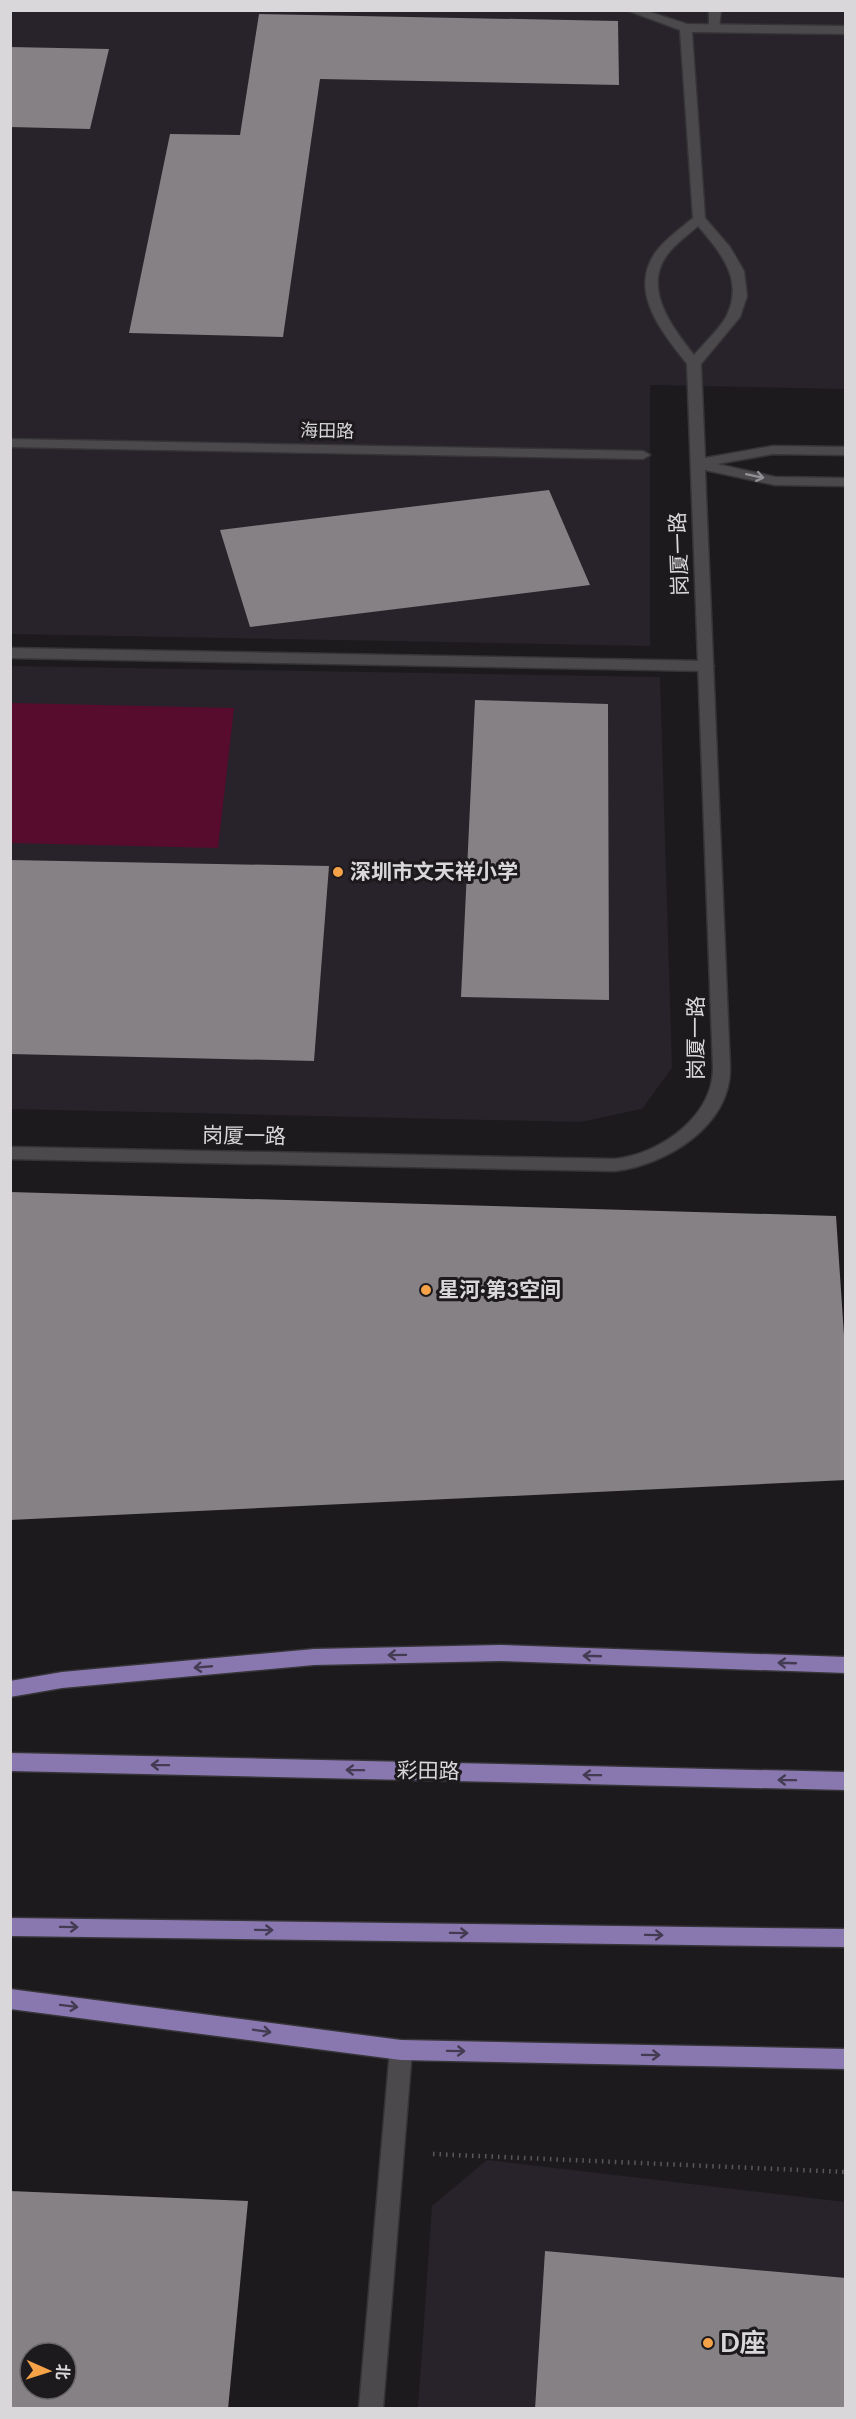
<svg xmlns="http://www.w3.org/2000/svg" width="856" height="2419" font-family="Lato,'Noto Sans SC',sans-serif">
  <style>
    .built { fill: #28222a }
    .green { fill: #570c2d }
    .building { fill: #858184; fill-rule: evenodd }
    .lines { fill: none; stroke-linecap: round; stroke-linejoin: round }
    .lane-casing { stroke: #353436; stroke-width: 3 }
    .street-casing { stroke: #353436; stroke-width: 3 }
    .primary-casing { stroke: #353436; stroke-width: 3 }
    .path { stroke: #5a585b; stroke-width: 4.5; stroke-dasharray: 1.5 5; stroke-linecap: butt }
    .lane { fill: #4c494d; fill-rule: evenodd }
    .street { fill: #4c494d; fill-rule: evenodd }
    .primary { fill: #8977b0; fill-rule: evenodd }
    .oneway { stroke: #929094 }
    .oneway2 { stroke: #433b51 }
    .poi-dot { fill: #f6a248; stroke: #1d1a1e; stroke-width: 2 }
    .labels { text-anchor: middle; stroke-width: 6; stroke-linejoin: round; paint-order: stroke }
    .far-street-label { font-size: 18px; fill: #d9d7da; stroke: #1d1a1e }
    .street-label { font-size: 21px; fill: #d9d7da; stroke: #1d1a1e }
    .poi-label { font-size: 21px; font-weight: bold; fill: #d9d7da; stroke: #1d1a1e; text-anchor: start }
    .near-poi-label { font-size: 26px; font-weight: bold; fill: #d9d7da; stroke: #1d1a1e; text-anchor: start }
  </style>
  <rect width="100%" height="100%" fill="#1d1a1e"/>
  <!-- built -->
  <path class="built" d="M 11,11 L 845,11 L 845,389 L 650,385 L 650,646 L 11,634 Z
    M 11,666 L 660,677 L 672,1068 L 642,1109 L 580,1122 L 11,1109 Z
    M 487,2160 L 845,2202 L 845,2408 L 418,2408 L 432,2206 Z"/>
  <!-- green -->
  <path class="green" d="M 11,703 L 234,708 L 218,848 L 11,843 Z"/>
  <!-- building -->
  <path class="building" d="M 259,14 L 618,21 L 619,85 L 320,79 L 283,337 L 129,333 L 170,134 L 240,135 Z
    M 10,47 L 109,49 L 90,129 L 10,127 Z
    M 549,490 L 590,585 L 250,627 L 220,530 Z
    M 475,700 L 608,704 L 609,1000 L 461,997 Z
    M 10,860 L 329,866 L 314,1061 L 10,1054 Z
    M 10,1192 L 836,1216 L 846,1365 L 846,1480 L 10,1520 Z
    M 10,2191 L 248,2201 L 228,2409 L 10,2409 ZM 30,2353 L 66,2353 L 66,2389 L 30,2389 Z
    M 545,2251 L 846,2278 L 846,2409 L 535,2409 Z"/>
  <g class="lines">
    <!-- lane casing -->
    <g class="lane-casing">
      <path id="lane" d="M 709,10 L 721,10 L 719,30 L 715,32 L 709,28 Z
        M 10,648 L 706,661 L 714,666 L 706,671 L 10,658 Z"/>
    </g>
    <!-- street casing -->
    <g class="street-casing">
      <path id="street" d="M 626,10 L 644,10 L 687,24 L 846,26 L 846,34 L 692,32 L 705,218 L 730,247 L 744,271 L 747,296 L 740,317 L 701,364 L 705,458 L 773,446 L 846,447 L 846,455 L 773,454 L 717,464 L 775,477 L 846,478 L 846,486 L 775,485 L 705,470 L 730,1068 C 731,1126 666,1165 615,1171 L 10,1159 L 10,1147 L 615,1159 C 660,1154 713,1117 713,1068 L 687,364 C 663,333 628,293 655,253 C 665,239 680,229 693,218 L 680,30 ZM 698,226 C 720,252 744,279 727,315 C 720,329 704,343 694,355 C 673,328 642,289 667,255 C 675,244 688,235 698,226 Z
        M 10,439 L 643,451 L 650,455 L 643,459 L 10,447 Z
        M 401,2040 L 409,2043 L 412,2050 L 383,2408 L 359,2408 L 390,2050 L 393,2043 Z"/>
    </g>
    <!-- primary casing -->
    <g class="primary-casing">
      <path id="primary" d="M 500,1645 L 846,1657 L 846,1673 L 500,1661 L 314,1665 L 62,1688 L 10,1697 L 10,1681 L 62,1672 L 314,1649 Z
        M 10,1753 L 846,1772 L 846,1790 L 10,1771 Z
        M 10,1918 L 846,1929 L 846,1947 L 10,1936 Z
        M 10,1989 L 401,2040 L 846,2049 L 846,2069 L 401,2060 L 10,2009 Z"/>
    </g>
    <!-- path -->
    <path class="path" d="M 433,2154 L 846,2172"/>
    <!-- lane -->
    <use href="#lane" class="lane"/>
    <!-- street -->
    <use href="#street" class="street"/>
    <!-- primary -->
    <use href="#primary" class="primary"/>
  </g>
  <!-- one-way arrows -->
  <defs><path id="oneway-shaft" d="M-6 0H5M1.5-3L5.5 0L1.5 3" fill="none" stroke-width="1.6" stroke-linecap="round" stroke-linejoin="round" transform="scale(1.5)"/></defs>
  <use class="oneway" href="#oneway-shaft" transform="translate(755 476) rotate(12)"/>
  <g class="oneway2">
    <use href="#oneway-shaft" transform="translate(397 1655) rotate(179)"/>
    <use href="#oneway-shaft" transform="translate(592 1656) rotate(-178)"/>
    <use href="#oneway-shaft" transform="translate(787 1663) rotate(-178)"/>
    <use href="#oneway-shaft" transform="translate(203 1667) rotate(175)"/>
    <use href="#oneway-shaft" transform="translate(160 1765) rotate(-179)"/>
    <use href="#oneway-shaft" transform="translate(355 1770) rotate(-179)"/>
    <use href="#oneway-shaft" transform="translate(592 1775) rotate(-179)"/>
    <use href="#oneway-shaft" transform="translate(787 1780) rotate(-179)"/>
    <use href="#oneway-shaft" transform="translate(69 1927) rotate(1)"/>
    <use href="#oneway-shaft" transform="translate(264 1930) rotate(1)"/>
    <use href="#oneway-shaft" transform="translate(459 1933) rotate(1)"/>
    <use href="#oneway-shaft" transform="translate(654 1935) rotate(1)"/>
    <use href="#oneway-shaft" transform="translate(69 2006) rotate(7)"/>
    <use href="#oneway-shaft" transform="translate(262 2031) rotate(8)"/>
    <use href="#oneway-shaft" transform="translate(456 2051) rotate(1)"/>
    <use href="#oneway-shaft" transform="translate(651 2055) rotate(1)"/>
  </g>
  <!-- markers -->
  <g class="poi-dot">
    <circle cx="338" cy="872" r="6"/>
    <circle cx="426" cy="1290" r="6"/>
    <circle cx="708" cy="2343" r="6"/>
  </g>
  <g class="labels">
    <!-- far-street labels -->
    <g class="far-street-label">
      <text transform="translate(327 431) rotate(1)" y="6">海田路</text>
    </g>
    <!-- street labels -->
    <g class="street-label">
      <text transform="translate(679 554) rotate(-92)" y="7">岗厦一路</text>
      <text transform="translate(696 1038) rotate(-90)" y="7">岗厦一路</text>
      <text transform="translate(244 1136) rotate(1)" y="7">岗厦一路</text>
      <text transform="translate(428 1771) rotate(1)" y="7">彩田路</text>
    </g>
    <!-- poi labels -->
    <g class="poi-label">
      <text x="350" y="879">深圳市文天祥小学</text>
      <text x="438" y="1297">星河·第3空间</text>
    </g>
    <!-- near-poi labels -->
    <g class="near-poi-label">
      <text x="720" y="2352">D座</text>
    </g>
  </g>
  <!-- border -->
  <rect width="856" height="2419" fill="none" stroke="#d9d7da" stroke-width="24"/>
  <!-- north arrow -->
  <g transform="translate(48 2371) rotate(93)"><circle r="28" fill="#1d1a1e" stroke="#686669" stroke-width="1.5"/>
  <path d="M0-4.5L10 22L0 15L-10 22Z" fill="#f6a248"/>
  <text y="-9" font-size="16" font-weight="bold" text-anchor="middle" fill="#d9d7da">北</text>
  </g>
</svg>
